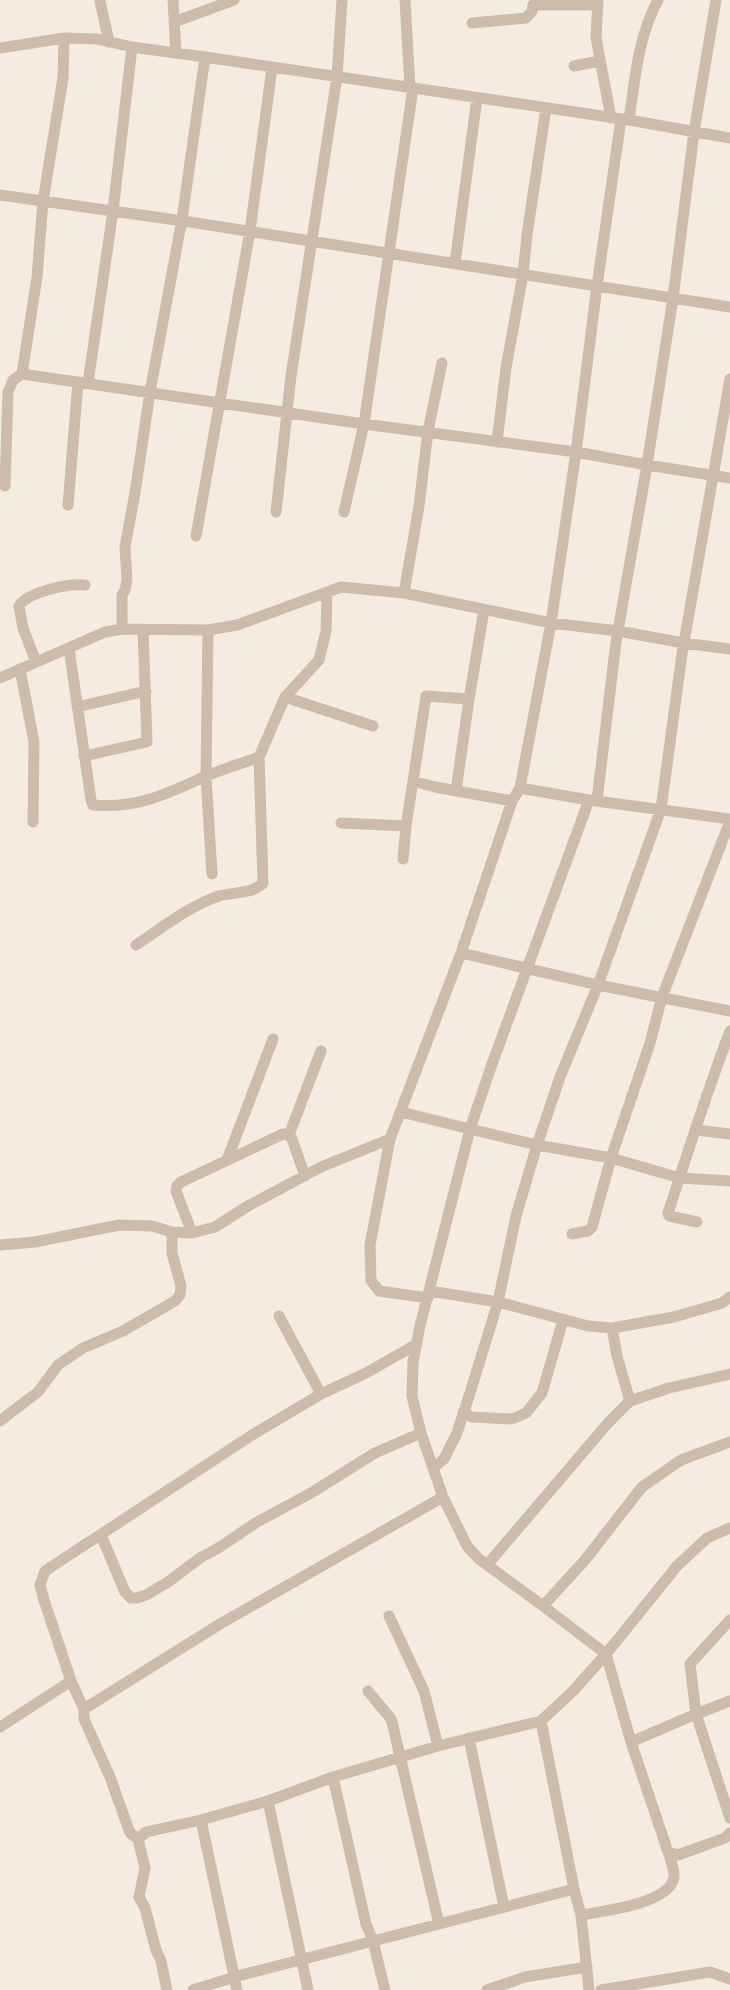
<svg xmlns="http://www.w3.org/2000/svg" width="730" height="1990" font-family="Poppins,sans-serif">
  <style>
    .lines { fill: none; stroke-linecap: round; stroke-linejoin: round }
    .minor { stroke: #cdbbac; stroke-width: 11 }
  </style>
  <rect width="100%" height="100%" fill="#f4ebe1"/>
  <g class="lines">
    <!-- minor -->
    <path class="minor" d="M 173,0 L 176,53
      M 405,0 L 410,88
      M 598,0 L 596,38 L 611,118
      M 100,1 L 109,42
      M 174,22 L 234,0
      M 472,23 L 526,18 L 532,11 L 533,5 L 597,5
      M 0,48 L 64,38 L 97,39 L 132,47 L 205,57
      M 574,66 L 600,61
      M 629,120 C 635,79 638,37 658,0
      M 0,195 L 190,222 L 730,307
      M 455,263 L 477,98
      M 22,374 L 37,277 L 43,201 L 63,78 L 64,38
      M 730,379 L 682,654 L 661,809 L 598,985 L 560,1077 L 537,1145 L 470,1129 L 420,1326 L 413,1362 L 412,1396 L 421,1433 L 443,1497 L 467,1546 L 479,1559 L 543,1606 L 585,1560 L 642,1487 L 681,1460 L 730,1442
      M 88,383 L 113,211 L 132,47
      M 497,442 L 506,368 L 523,274 L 527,235 L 546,108
      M 5,486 L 8,392 L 13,380 L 22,374 L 364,424 L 576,452 L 647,465 L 730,478
      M 68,505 L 78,382
      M 276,512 L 291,376 L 337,77 L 342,0
      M 344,512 L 364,424 L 413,88
      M 196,536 L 250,231 L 272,68
      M 404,593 L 551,623 L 618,631 L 684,643 L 730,649
      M 122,629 L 122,595 L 125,590 L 127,580 L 125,547 L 135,493 L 150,392 L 182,219 L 205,57 L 629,120 L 730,138
      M 208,630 L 206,776 L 212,874
      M 69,648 L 91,800 L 93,805 C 137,809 166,794 204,777 C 222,769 241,764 259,757
      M 36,662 L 23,628 L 19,606 C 28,592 68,583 85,585
      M 20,669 L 34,742 L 33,822
      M 0,678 L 105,632 L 122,629 L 208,630 L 237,625 L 341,587 L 404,593 L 419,506 L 428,431 L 442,363
      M 285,697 L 373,726
      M 77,707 L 146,691
      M 84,756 L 147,742 L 143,629
      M 413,781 L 426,696 L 469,699
      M 520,788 L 589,800 L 730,819
      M 456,791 L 469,699 L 484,610
      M 597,800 L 616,642 L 647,465 L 673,298 L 694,132 L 716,0
      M 341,823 L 406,826
      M 403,859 L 406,826 L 413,781 L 435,787 L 512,801
      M 136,945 C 162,928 189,906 219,896 C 233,892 253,894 263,883 L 259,757 L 285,697 L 319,660 L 326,631 L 327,593
      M 461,953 L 598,985 L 730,1011
      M 401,1112 L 470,1129 L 492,1064 L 589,800
      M 697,1130 L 730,1134
      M 289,1135 L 321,1051
      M 390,1139 L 370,1245 L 371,1280 L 379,1291 L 428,1298
      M 227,1160 L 273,1039
      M 697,1222 L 669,1216 L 668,1213 C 688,1152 707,1091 730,1031
      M 192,1233 L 176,1191 L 177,1186 L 181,1182 L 283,1134 L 289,1135 L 292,1139 L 305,1176
      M 572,1234 L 588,1231 L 592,1227 L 611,1158 L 650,1043 L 662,997 L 730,821
      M 0,1245 L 35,1242 L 119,1225 L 152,1226 L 172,1232 L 192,1233 L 215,1227 L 248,1206 L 321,1167 L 390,1139 L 461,953 L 512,801 L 520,788 L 551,623 L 576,452 L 597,286 L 621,119
      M 430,1291 L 498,1302 L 588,1326 L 612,1328 L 674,1317 L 722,1303 L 730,1297
      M 279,1316 L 321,1394 L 366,1373 L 417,1344
      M 612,1328 L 617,1356 L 630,1401
      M 463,1413 L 472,1417 L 512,1419 L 526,1413 L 542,1393 L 563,1320
      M 0,1421 L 38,1392 L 58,1365 L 83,1348 L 123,1331 L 175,1301 L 180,1295 L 181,1286 L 172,1253 L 172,1232
      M 433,1468 L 444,1459 L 457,1433 L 470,1393 L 498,1302 L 516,1216 L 537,1145 L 611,1158 L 680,1178 L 730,1181
      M 101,1535 L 125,1592 L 131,1598 L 137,1598 L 146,1595 L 168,1582 L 200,1558 L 220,1547 L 257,1522 L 311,1493 L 375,1453 L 421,1433
      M 487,1565 L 608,1423 L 630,1401 L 669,1388 L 730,1374
      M 543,1606 L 606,1654 L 631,1742 L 696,1714 L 690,1664 L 730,1620
      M 389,1616 L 424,1691 L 438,1746
      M 368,1691 L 391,1719 L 393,1726 L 439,1924
      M 730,1701 L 696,1714 L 730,1818
      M 84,1709 L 71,1681 L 44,1600 L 40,1585 L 45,1571 L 252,1435 L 321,1394
      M 541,1721 L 574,1889 L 581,1915 L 589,1990
      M 0,1727 L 71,1681
      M 469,1738 L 504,1907
      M 631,1742 L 668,1852 L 678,1855 L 725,1838 L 730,1833
      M 333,1777 L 366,1924 L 373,1941 L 385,1990
      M 201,1820 L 237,1990
      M 138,1839 L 130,1833 L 110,1777 L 84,1719 L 84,1709 L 220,1624 L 443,1497
      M 581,1915 C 604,1911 668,1904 674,1878 C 675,1870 670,1859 668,1852
      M 167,1990 L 161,1961 L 156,1950 L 145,1908 L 139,1897 L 145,1868 L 138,1839 L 146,1832 L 201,1820 L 268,1801
      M 193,1990 L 234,1977 L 574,1889
      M 308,1990 L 268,1801 L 333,1777 L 438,1746 L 541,1721 L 573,1691 L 606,1654 L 677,1566 L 707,1538 L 730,1528
      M 487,1990 L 525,1977 L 587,1967
      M 601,1990 L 710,1972 L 730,1979"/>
  </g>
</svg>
